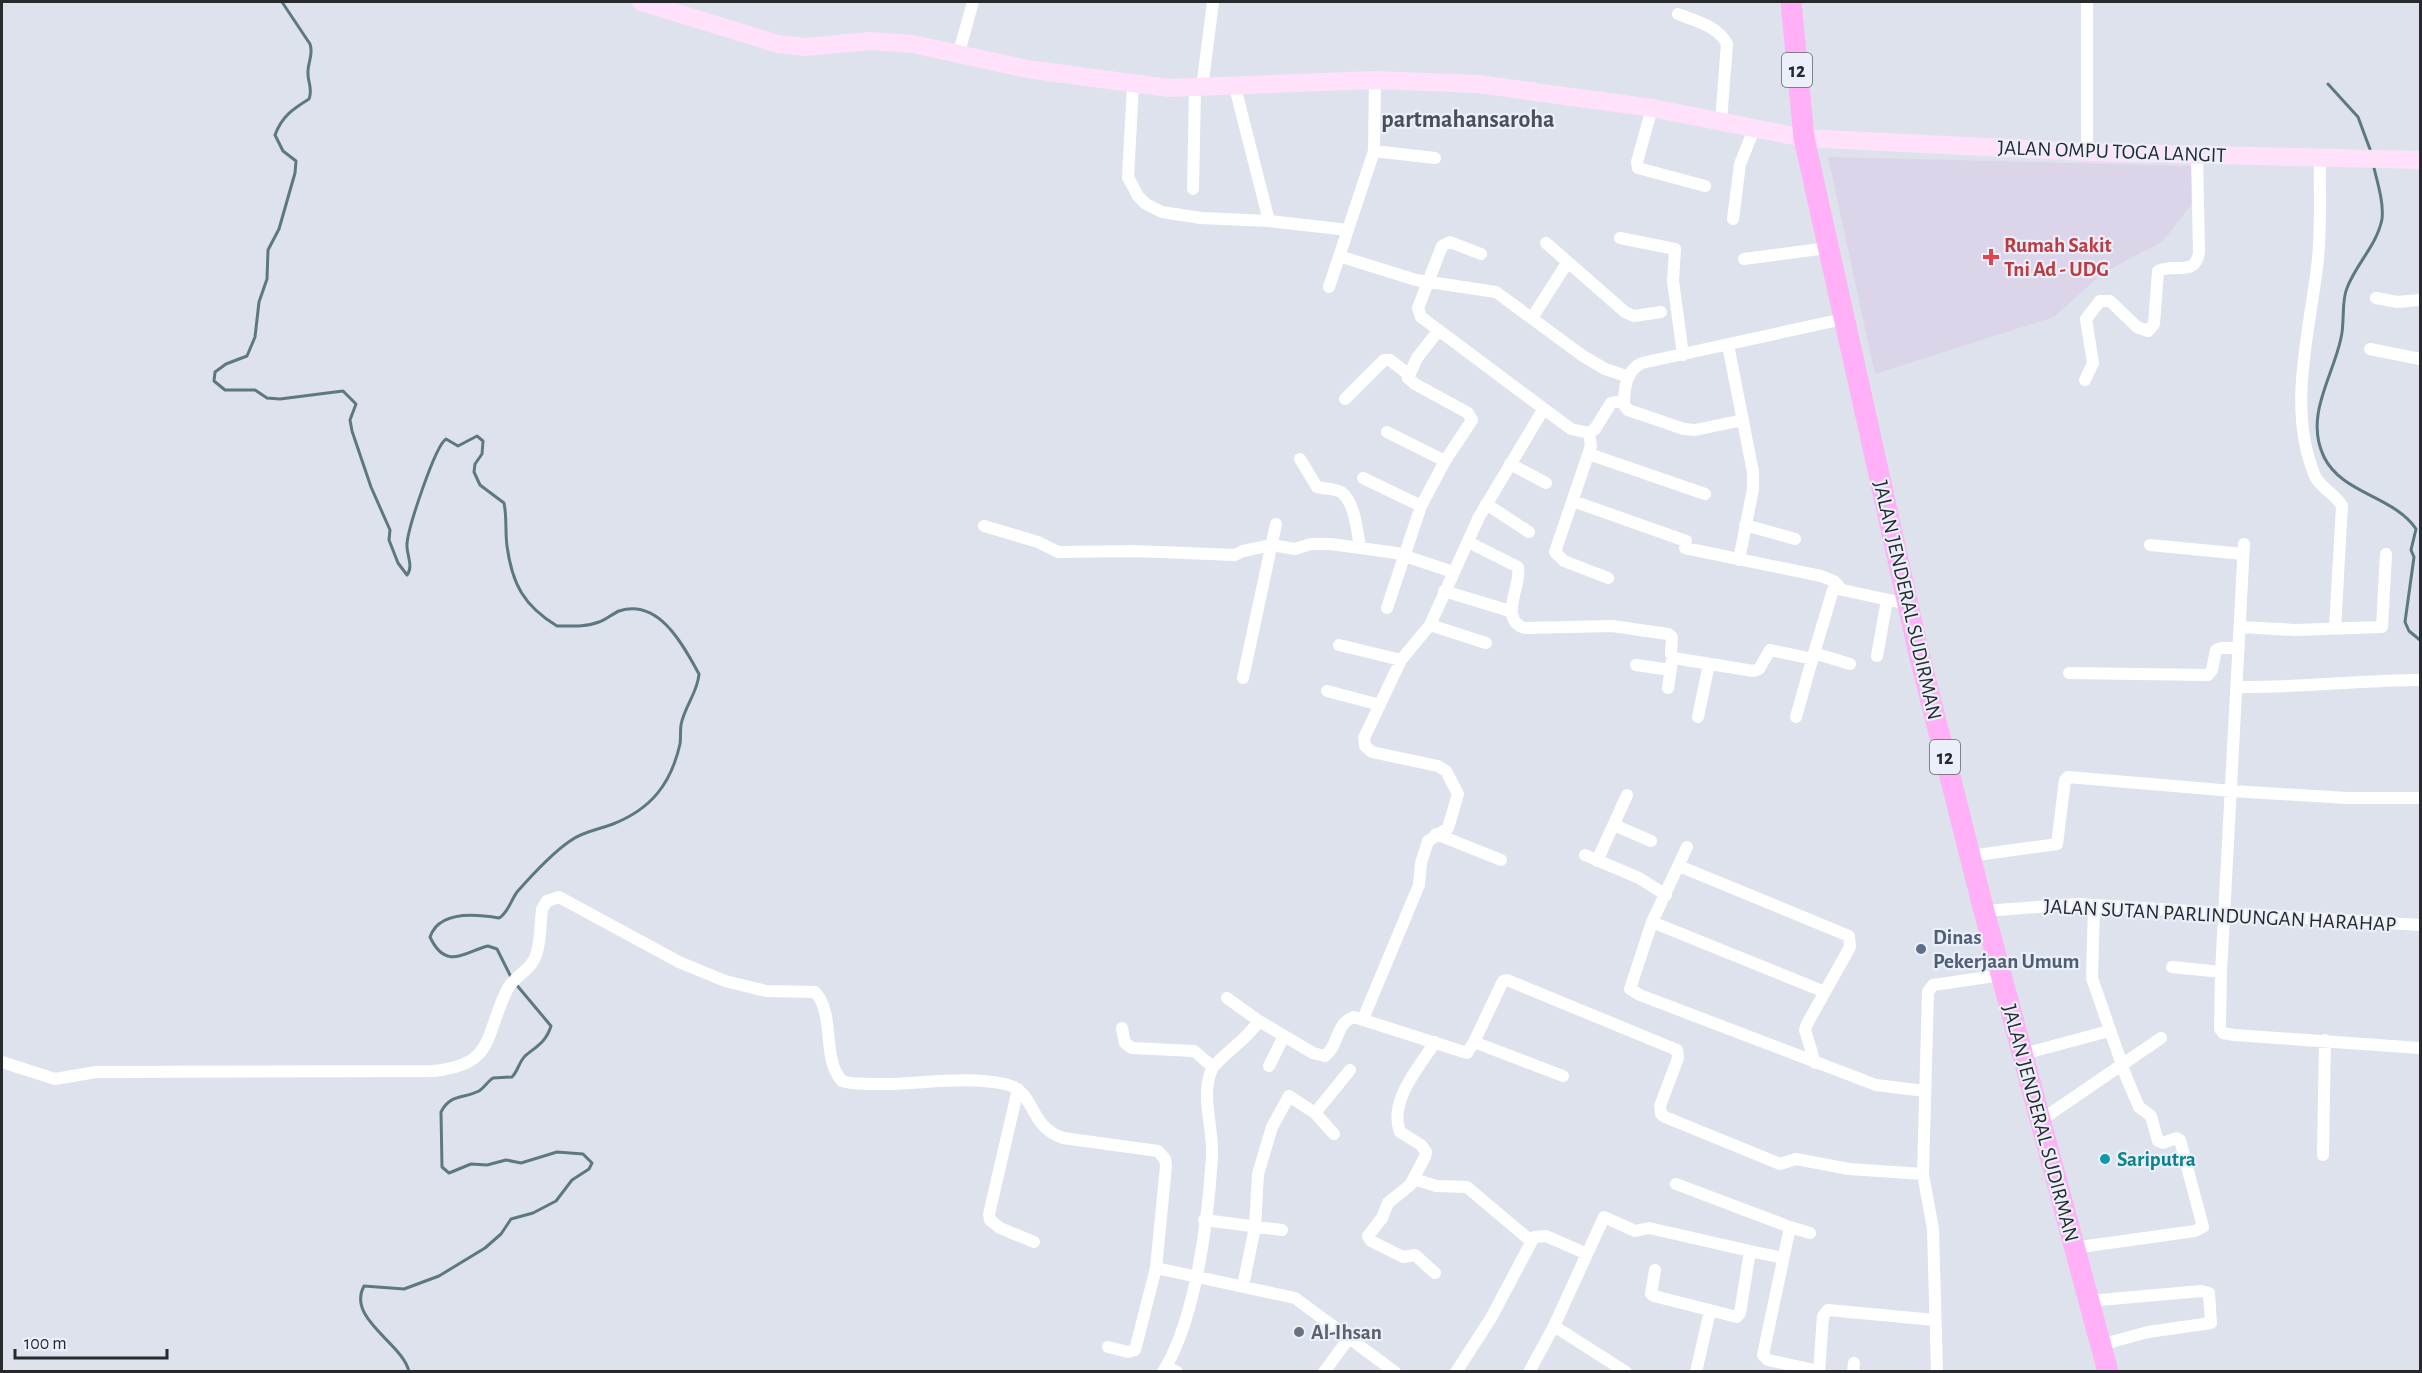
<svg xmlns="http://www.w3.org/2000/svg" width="2422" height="1373" font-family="'Alegreya Sans',sans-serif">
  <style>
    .medical { fill: #dcd4e9 }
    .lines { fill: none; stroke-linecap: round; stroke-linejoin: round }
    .stream { stroke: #5c7981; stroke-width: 3 }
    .minor { stroke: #fff; stroke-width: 12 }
    .secondary { stroke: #ffe1fb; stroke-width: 18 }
    .trunk { stroke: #ffb0f6; stroke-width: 21 }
    .health-dot { fill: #e0444e; stroke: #ebeff9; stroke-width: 2 }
    .service-dot { fill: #5c6f8a; stroke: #ebeff9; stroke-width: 2 }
    .culture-dot { fill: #0f9aa8; stroke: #ebeff9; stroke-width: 2 }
    .worship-dot { fill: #6b7280; stroke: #ebeff9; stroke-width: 2 }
    .labels { text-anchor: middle; stroke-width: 4.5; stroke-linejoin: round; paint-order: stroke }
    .shield { fill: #ebeff9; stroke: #62646a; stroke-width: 1.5 }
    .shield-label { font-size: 20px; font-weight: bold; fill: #27292d }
    .street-label { font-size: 21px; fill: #27292d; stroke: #ebeff9 }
    .health-label { font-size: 21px; font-weight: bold; fill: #be3a42; stroke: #ebeff9; text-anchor: start }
    .service-label { font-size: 21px; font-weight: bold; fill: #4e5e75; stroke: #ebeff9; text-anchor: start }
    .culture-label { font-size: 21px; font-weight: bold; fill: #0d838f; stroke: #ebeff9; text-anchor: start }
    .worship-label { font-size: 21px; font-weight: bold; fill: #5b616d; stroke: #ebeff9; text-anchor: start }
    .quarter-label { font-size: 24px; font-weight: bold; fill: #4b4f57; stroke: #ebeff9 }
  </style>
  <rect width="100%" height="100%" fill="#dee2ec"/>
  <!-- medical -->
  <path class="medical" d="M 1828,157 L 2193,166 L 2191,205 L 2163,241 L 2103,273 L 2054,317 L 1875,374 Z"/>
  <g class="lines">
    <!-- stream -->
    <path class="stream" d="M 282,2 L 310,44 C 314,55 307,63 308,74 C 308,83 313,89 309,99 C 293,109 282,116 275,135 L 283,151 L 296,161 L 295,173 L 279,229 L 268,250 L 267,279 L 259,302 L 255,337 L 247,356 L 226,364 L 215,372 L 214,381 L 225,390 L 255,390 L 267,398 L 280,399 L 343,391 L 356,404 L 350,420 L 352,431 L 371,487 L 390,530 L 389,540 L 398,563 L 407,575 C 414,566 406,554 407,544 C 408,528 435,446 446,439 L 458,446 L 477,436 L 483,441 L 482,454 L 475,464 L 474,472 L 480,485 L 504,503 C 507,517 505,531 507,546 C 512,584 524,606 557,626 C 571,626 586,627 599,622 C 606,620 612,614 619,611 C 659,598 683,645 699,674 C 698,692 684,707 681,725 C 680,732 681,738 680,744 C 671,784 651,809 613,824 C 598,830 583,831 570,841 C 551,854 532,875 517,892 C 511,900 508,913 499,918 C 477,914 439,910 430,937 C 446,971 464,952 488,946 L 497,949 L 511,977
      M 2328,84 L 2358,117 L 2371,152
      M 2373,164 C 2377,181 2384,202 2382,219 C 2377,245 2356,264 2347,288 C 2341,302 2345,322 2341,338 C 2333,377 2304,416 2324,457 C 2342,494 2394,496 2416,529 L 2411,550 L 2414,557 L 2405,622 L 2409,631 L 2420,640
      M 409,1372 C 404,1344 346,1319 364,1286 L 404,1289 L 439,1276 L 485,1248 L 501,1234 L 511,1219 L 533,1213 L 556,1201 L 572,1180 L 589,1169 L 592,1163 L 583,1154 L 557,1152 L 521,1163 L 506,1160 L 487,1165 L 471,1164 L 449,1173 L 442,1167 L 441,1112 C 450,1094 463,1099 479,1091 C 484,1088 488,1081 493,1078 L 512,1077 C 518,1071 519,1062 525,1056 C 537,1046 546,1042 551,1026 L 515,983"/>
    <!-- minor -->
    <path class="minor" d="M 2087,2 L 2087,152
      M 1678,14 C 1696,21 1718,26 1727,44 L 1721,121
      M 959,52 L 973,2
      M 1133,85 L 1128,177 L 1138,196 L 1146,204 L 1162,212 L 1201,218 L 1269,221 L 1348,230
      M 1235,87 L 1269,221
      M 1202,88 L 1213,2
      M 1652,108 L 1637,162 L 1638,168 L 1705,186
      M 1374,151 L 1435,158
      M 2320,156 C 2319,193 2322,231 2317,267 C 2309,335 2287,410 2315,476 C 2321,489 2336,494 2342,506 L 2335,628
      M 1193,189 L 1195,88
      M 1733,219 L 1740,164 L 1755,127
      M 1620,238 L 1675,249 L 1673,281 L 1683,355
      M 1546,243 L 1625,312 L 1634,316 L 1661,312
      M 1481,254 L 1450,242 L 1442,246 L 1418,308 L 1421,317 L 1571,429 L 1589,433 L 1595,429 L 1611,403 L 1624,400
      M 1339,256 L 1416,280 L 1496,292 L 1583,356 L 1605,369 L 1629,377
      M 1744,259 L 1827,248
      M 1329,287 L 1374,151 L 1375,80
      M 2376,298 L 2397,302 L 2420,300
      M 1532,318 L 1567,263
      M 1728,345 L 1753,472 L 1753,489 L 1739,560
      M 2370,349 L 2420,359
      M 2085,380 L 2093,363 L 2086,319 L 2100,301 L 2110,301 L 2137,327 L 2148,331 L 2154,324 L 2158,271 C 2174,263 2196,277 2199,252 L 2197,155
      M 1345,399 L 1384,360 L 1390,360 L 1408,374
      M 1743,420 L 1695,430 L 1684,429 L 1628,410 L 1624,405 C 1624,389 1626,370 1642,363 L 1843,319
      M 1387,432 L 1445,461
      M 1589,433 L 1591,446 L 1555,552 L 1564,561 L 1608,578
      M 1589,454 L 1705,494
      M 1300,459 L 1317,487 C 1324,489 1334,488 1341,492 C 1355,502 1357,531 1360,547
      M 1510,464 L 1546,483
      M 1363,478 L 1421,506
      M 1573,501 L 1686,541 L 1685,548 L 1821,576 L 1834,581 L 1841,589
      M 1486,504 L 1529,532
      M 1745,525 L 1795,539
      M 984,526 L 1038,542 L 1058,552 L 1135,551 L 1235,555 L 1243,551 L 1272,545 L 1295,549 L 1311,544 L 1331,544 L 1396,553 L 1453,572
      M 1468,542 L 1518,567 C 1522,586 1498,618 1524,628 L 1612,626 L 1668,634 L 1672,637 L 1671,654 L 1674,658 L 1753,671 L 1759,669 L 1770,650 L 1813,659
      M 2244,544 L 2221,972 L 2220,1029 L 2223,1033 L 2234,1035 L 2420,1048
      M 2150,545 L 2243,554
      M 1444,591 L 1510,611
      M 1387,608 L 1421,506 L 1445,461 L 1472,420 L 1468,413 L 1415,384 L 1408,378 L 1417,358 L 1438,331
      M 1430,625 L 1486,643
      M 2240,627 L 2295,630 L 2382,627 L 2386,554
      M 1339,645 L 1401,660
      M 1814,653 L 1833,590 L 1838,589 L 1908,604
      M 1877,656 L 1887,600
      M 1636,665 L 1671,670
      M 2069,673 L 2208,675 L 2212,670 L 2216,650 L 2221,648 L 2239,648
      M 1243,678 L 1276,524
      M 2238,687 C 2299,688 2359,680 2420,680
      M 1668,688 L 1672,661
      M 1327,691 L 1380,705
      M 1698,717 L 1709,664
      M 1796,717 L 1814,653 L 1850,664
      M 1614,825 L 1651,841
      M 1436,834 L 1501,860
      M 1687,847 L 1652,922 L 1630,989 L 1640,995 L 1876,1085 L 1925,1091
      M 1585,855 L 1639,878 L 1666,895
      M 1970,856 L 2057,844 L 2065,780 L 2068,777 L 2232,791 L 2347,798 L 2420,798
      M 1597,861 L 1627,795
      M 1679,866 L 1849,936 L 1850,947 L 1807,1024 L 1805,1030 L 1815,1063
      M 1984,911 L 2078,904 L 2420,925
      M 1652,922 L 1825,992
      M 2172,967 L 2221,972
      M 1227,998 L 1259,1021
      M 1363,1019 L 1419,885 L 1421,863 L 1428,841 L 1448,828 L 1458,794 L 1446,771 L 1438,766 L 1372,752 L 1365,746 L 1364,738 L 1401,660 L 1430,625 L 1479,517 L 1543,410
      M 1122,1028 L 1125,1043 L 1132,1048 L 1194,1051 L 1213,1067 C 1199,1094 1214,1128 1212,1157 C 1208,1220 1196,1319 1163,1372
      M 1474,1042 L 1503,981 L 1507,980 L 1677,1050 L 1678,1058 L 1660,1106 L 1661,1114 L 1665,1117 L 1780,1164 L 1796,1159 L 1849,1169 L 1923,1174
      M 2023,1054 L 2109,1031
      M 2,1062 L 55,1079 L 96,1072 L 433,1071 C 495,1065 484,1037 507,990 C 512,979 525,973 532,963 C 541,951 540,924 542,909 L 547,901 L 559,897 L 679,962 L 725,981 L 766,991 L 815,992 C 836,1015 821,1058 842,1081 C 852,1085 864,1083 875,1084 C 918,1085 962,1075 1005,1084 C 1037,1091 1027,1126 1063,1138 L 1158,1151 L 1165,1159 L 1166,1166 L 1156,1268 L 1295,1298 L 1395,1372
      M 1269,1066 L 1284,1036
      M 1213,1067 C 1230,1048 1244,1042 1259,1021 L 1313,1053 L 1325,1056 C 1339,1046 1335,1023 1354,1017 L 1467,1053 L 1474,1042 L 1563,1076
      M 1018,1089 L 989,1214 L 990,1220 L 1000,1228 L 1034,1242
      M 1315,1113 L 1350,1070
      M 2041,1120 L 2161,1038
      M 2323,1155 L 2325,1040
      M 1414,1179 L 1436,1186 L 1467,1187 L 1531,1241
      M 1676,1184 L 1790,1227 L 1763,1355 L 1768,1360 L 1819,1371
      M 1204,1220 L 1282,1230
      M 1790,1227 L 1810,1233
      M 2073,1248 L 2195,1231 L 2203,1227 L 2180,1140 L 2176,1138 L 2163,1143 L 2158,1141 L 2151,1116 L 2139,1107 L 2127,1079 L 2092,978 L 2094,905
      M 1750,1251 L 1783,1258
      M 1435,1273 L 1415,1255 L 1403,1257 L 1371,1241 L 1368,1236 L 1382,1218 L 1388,1203 L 1410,1185 L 1425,1157 L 1426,1152 L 1421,1145 L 1400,1132 C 1388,1101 1420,1066 1435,1042
      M 1243,1286 L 1255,1227 L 1258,1174 L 1272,1127 L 1289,1096 L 1315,1113 L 1334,1134
      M 2089,1301 L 2201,1291 L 2209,1293 L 2211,1323 L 2148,1332 L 2100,1345
      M 1554,1326 L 1626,1372
      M 1108,1347 L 1128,1352 L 1135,1350 L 1156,1268
      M 1166,1367 L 1177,1372
      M 1324,1372 L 1349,1338
      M 1456,1372 L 1491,1318 L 1534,1237 L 1546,1236 L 1587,1254
      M 1529,1372 L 1554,1326 L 1604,1217 L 1635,1231 L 1649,1228 L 1750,1251 L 1740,1313 L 1737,1317 L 1654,1296 L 1651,1294 L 1655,1270
      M 1696,1372 L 1710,1311
      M 1819,1372 L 1823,1316 L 1828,1310 L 1935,1320
      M 1853,1372 L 1854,1363
      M 1937,1372 L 1933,1229 L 1923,1174 L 1928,992 L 1933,985 L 2002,975"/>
    <!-- secondary -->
    <path class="secondary" d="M 641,2 L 778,44 L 805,47 L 870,41 L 913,44 L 1027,69 L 1169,88 L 1375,80 L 1478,84 L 1652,108 L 1804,138 L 2087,152 L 2420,160"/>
    <!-- trunk -->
    <path class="trunk" d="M 1791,2 L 1804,138 L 1919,654 L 1984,911 L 2108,1372"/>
  </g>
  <!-- markers -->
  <path class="health-dot" d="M1988 248h6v6h6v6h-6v6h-6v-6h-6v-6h6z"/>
  <circle class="service-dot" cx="1921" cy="949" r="6"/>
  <circle class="culture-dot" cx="2105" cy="1159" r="6"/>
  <circle class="worship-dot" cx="1299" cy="1332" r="6"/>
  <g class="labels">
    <!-- shield labels -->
    <g class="shield">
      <rect x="1782" y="53" width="30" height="34" rx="4.5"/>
      <rect x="1930" y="740" width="30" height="34" rx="4.5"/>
    </g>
    <g class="shield-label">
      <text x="1797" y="77">12</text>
      <text x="1945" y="764">12</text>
    </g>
    <!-- street labels -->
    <g class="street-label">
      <text transform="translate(2112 151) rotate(2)" y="7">JALAN OMPU TOGA LANGIT</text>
      <text transform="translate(1908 600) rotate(77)" y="7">JALAN JENDERAL SUDIRMAN</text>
      <text transform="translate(2220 915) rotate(3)" y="7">JALAN SUTAN PARLINDUNGAN HARAHAP</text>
      <text transform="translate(2041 1123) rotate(75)" y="7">JALAN JENDERAL SUDIRMAN</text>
    </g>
    <!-- health labels -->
    <g class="health-label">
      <text x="2004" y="252">Rumah Sakit<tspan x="2004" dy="24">Tni Ad - UDG</tspan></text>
    </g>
    <!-- service labels -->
    <g class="service-label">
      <text x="1933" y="944">Dinas<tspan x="1933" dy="24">Pekerjaan Umum</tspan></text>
    </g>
    <!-- culture labels -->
    <g class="culture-label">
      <text x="2117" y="1166">Sariputra</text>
    </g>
    <!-- worship labels -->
    <g class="worship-label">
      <text x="1311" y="1339">Al-Ihsan</text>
    </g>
    <!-- quarter labels -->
    <g class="quarter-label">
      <text x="1468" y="127">partmahansaroha</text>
    </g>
  </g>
  <!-- border -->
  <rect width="2422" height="1373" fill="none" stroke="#27292d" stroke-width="6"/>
  <!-- scale -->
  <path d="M15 1349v9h152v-9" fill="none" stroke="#27292d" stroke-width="3"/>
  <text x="24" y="1349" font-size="18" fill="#27292d" stroke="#ebeff9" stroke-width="4.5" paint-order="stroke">100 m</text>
</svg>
